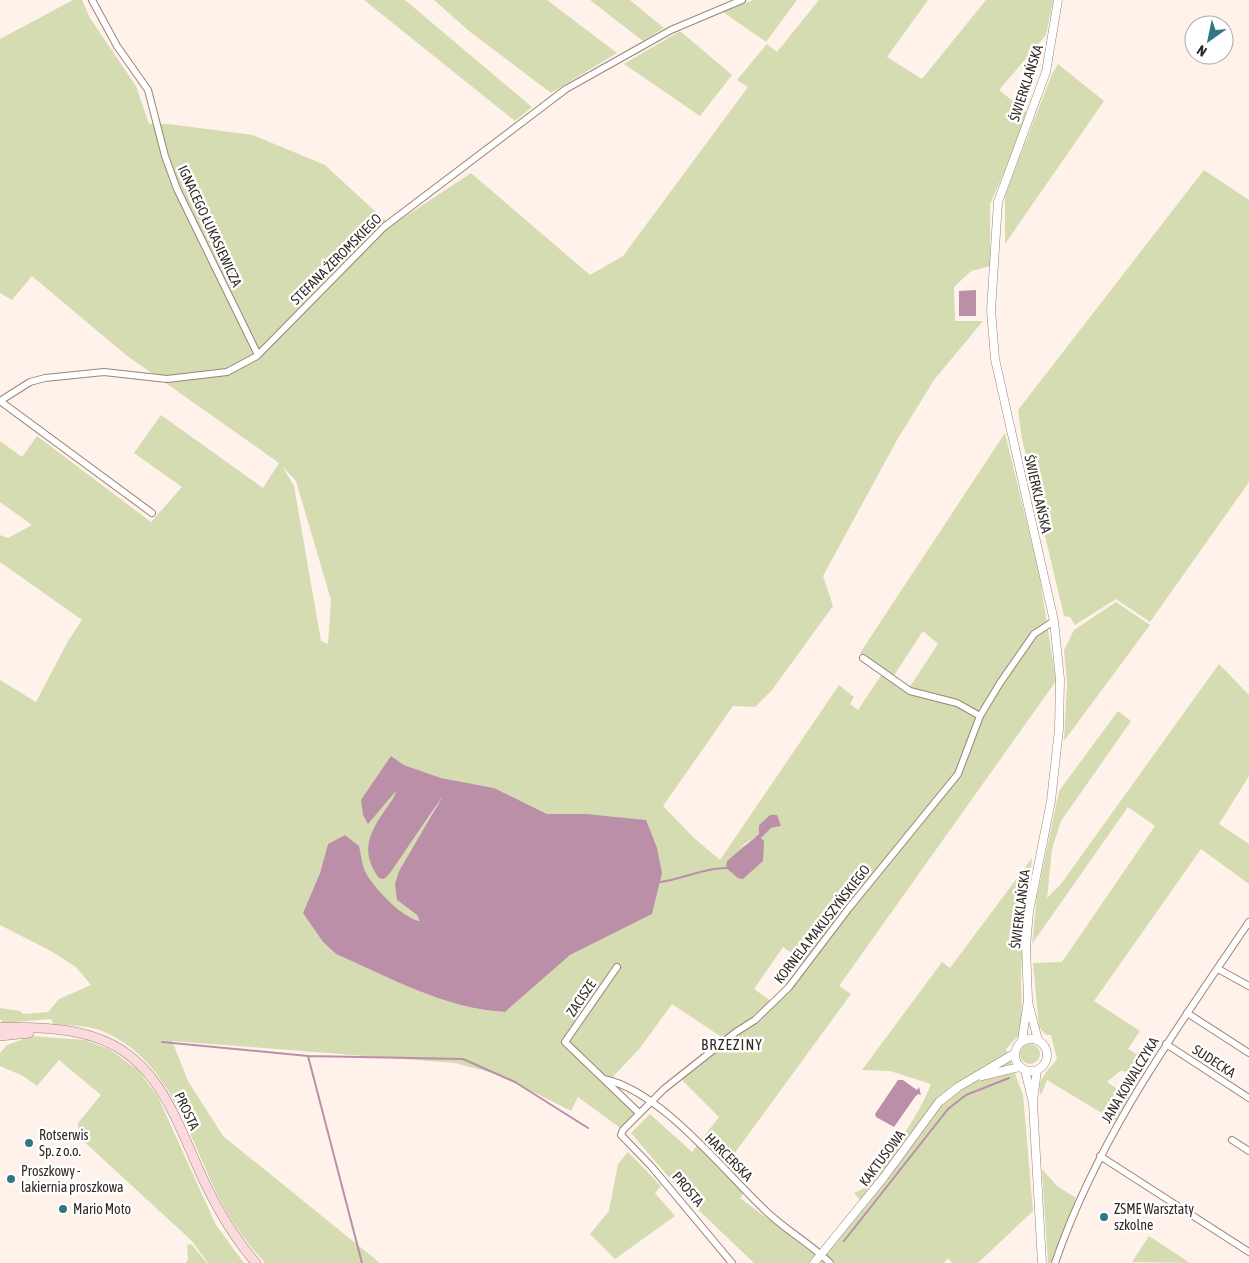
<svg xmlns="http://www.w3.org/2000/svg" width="1249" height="1263" font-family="'Asap Condensed',sans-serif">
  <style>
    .green { fill: #d5dcb1; fill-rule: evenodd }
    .water { fill: #bb8fa7 }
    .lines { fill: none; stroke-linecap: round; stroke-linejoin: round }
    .stream { stroke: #bb8fa7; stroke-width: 2 }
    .minor-casing { stroke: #9e8375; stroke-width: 8 }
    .tertiary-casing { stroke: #9e8375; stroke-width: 9 }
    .secondary-casing { stroke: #9e8375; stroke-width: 10 }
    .minor { stroke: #fff; stroke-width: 6 }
    .tertiary { stroke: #fff; stroke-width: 8 }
    .secondary { stroke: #fadadc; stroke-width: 9 }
    .poi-dot { fill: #317684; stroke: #fff; stroke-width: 2 }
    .labels { text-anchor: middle; stroke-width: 5; stroke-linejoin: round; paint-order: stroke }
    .street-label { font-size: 14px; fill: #342a24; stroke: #fff }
    .poi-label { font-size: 14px; fill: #342a24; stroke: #fff; text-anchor: start }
    .neighbourhood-label { font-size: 15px; letter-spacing: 1px; fill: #342a24; stroke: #fff }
  </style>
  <rect width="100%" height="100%" fill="#fef2eb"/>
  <!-- green -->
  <path class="green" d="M 73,0 L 82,0 L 90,18 L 136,86 L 149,124 L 168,124 L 253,135 L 325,165 L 391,226 L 471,173 L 590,275 L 623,256 L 748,87 L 737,80 L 767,44 L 777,52 L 819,0 L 928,0 L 887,57 L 922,79 L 986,0 L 1053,0 L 1046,35 L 999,90 L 1030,115 L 990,204 L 990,266 L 971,271 L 954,287 L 955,321 L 983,321 L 934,380 L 897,440 L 823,576 L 833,606 L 772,690 L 755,707 L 733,706 L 663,806 L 694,838 L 720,860 L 839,685 L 854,697 L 850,704 L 858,710 L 884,671 L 860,653 L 1005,433 L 1039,573 L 1056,681 L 839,986 L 851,994 L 723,1169 L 746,1186 L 745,1191 L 740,1198 L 820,1258 L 860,1200 L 854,1193 L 863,1189 C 887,1156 916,1123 931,1084 L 890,1071 L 862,1070 L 942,962 L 950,968 L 1032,858 L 1021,971 L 1022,1032 L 1006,1049 L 1023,1095 L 1033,1211 L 978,1263 L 952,1263 L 948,1258 L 944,1263 L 754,1263 L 689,1201 L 631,1133 L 650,1114 L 692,1152 L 719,1117 L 676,1074 L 723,1038 L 672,1004 L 640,1048 L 609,1081 L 604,1079 L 587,1057 L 586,1067 L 634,1113 L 623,1130 L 578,1097 L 571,1111 L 500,1075 L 455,1063 L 172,1041 L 188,1081 L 223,1136 L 380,1263 L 265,1263 C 249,1245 234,1226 223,1205 C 190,1144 173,1060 102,1031 C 88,1025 68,1026 53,1024 L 51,1019 L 3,1023 L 0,1019 L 0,1008 L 20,1011 L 23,1014 L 48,1012 L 59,999 L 91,985 L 76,967 L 51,951 L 0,925 L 0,680 L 36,702 L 68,641 L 82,620 L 0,562 L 0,535 L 8,538 L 32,525 L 0,502 L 0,441 L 22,457 L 37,436 L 151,522 L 182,487 L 134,453 L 161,415 L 263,488 L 279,463 L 126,355 L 32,276 L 12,300 L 0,293 L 0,39 ZM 282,466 L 296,481 L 331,600 L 328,644 L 321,641 L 294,486 ZM 923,631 L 938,644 L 909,688 L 893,677 ZM 391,756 L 404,765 L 441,778 L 494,788 L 547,814 L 617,817 L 652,914 L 570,955 L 505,1012 C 445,1009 389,977 336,954 L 323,942 L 303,913 L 320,873 L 328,844 L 350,839 C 366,852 357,858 366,873 C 375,890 402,918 420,921 L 417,915 L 397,900 L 399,871 L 444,796 L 398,861 L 376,874 C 359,840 376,824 395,797 L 396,789 L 368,823 ZM 770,815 L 781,826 L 771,828 L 761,838 L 739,848 L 759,834 L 759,825 ZM 783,947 L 805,963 L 787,987 L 771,1001 L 754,989 Z
    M 364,0 L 405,0 L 532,107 L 515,121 Z
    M 434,0 L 547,0 L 617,53 L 551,93 L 469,31 Z
    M 590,0 L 630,0 L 664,28 L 643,41 Z
    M 753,0 L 797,0 L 766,42 L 723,12 Z
    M 680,31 L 732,75 L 700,116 L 624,64 Z
    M 1058,64 L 1104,101 L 1005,244 L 1005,195 L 1052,74 Z
    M 1204,170 L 1249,200 L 1249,482 L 1150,622 L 1116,599 L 1075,625 L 1070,617 L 1064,616 L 1022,439 L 1018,410 Z
    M 1116,602 L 1150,625 L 1064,741 L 1067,683 L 1064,650 L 1074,630 Z
    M 1219,664 L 1249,695 L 1249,776 L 1219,824 L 1249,844 L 1249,884 L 1201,849 L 1094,1001 L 1140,1031 L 1128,1049 L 1141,1057 L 1130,1072 L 1120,1071 L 1107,1082 L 1129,1097 L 1115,1121 L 1047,1080 L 1041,1095 C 1035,1080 1049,1070 1057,1059 L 1051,1035 L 1046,1035 L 1039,1027 L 1033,963 L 1062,962 L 1155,826 L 1128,807 L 1032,944 L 1037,896 L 1059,791 L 1118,711 L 1131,721 L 1061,821 L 1052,849 L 1047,898 L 1061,884 Z
    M 32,1036 L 85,1040 L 109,1049 L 138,1070 L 158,1097 L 216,1225 L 244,1263 L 208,1263 L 192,1241 L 79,1137 L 78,1123 L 101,1095 L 59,1060 L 37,1086 L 23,1076 L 0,1066 L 0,1053 L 7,1045 Z
    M1020 1054a10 10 0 1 1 20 0a10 10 0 1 1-20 0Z
    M 628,1152 L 661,1186 L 655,1193 L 675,1216 L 615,1259 L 590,1234 L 609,1211 L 618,1164 Z
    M 1042,1169 L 1057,1186 L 1076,1198 L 1051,1263 L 1048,1263 Z
    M 1149,1236 L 1190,1263 L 1132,1262 Z
    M 191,1244 L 207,1263 L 186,1263 L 188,1259 L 187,1245 Z"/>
  <!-- water -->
  <path class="water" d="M 976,290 L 976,316 L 959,316 L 959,291 Z
    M 391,756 L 404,765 L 441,778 L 494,788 L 547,814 L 586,814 L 646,820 L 657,848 L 662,873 L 652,914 L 570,955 L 505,1012 C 445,1009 389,977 336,954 L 323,942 L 303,913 L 320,873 L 328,844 L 345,835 L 359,846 C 361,854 362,866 366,873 C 374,888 403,919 420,921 L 417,915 L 397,900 L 395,884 L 399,871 L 443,796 L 390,873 L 384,879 L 379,878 C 355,846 376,824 394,797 L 396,791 L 368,824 L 363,815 L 361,800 Z
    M 770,815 L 777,815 L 781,826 L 771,828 L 761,838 L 764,841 L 763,861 L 743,879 L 738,878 L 726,868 L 727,861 L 759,834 L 759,825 Z
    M 898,1080 L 903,1080 L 917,1090 L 919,1087 L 921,1095 L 918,1094 L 915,1097 L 894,1127 L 876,1117 L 875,1114 Z"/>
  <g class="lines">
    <!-- stream -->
    <path class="stream" d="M 660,882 C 683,879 703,868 726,868
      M 162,1042 L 308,1056 L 463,1059 L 515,1082 L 588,1128
      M 308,1056 L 362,1263
      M 844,1241 L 948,1109 L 966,1095 L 1009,1078"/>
    <!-- minor casing -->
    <g class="minor-casing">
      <path id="minor" d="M 92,0 L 117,46 L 148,90 L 165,156 L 177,189 L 258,355
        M 0,401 L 30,382 L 45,378 L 104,372 L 167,379 L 227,372 L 257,356 L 384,227 L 566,89 L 671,30 L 742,0
        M 0,401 L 152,513
        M 863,658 L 910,691 L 957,703 L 980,716
        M 617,967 L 565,1042 L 639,1113
        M 1218,969 L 1249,986
        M 1187,1013 L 1249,1053
        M 1166,1044 L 1249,1098
        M 604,1079 C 662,1091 725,1173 768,1213 C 787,1231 811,1244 830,1263
        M 1232,1140 L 1249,1151
        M 1100,1156 L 1249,1252
        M 732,1263 L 651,1166 L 621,1135 L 623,1130 L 664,1089 L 736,1032 L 755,1020 L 789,987 L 849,908 L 958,774 L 980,716 L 1000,683 L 1034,634 L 1054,621
        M 1055,1263 C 1098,1137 1175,1031 1249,922"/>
    </g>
    <!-- tertiary casing -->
    <g class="tertiary-casing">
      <path id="tertiary" d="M 1028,1002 L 1038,1040
        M1015 1055a16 16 0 1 1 32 0a16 16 0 1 1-32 0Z
        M 1022,1040 L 1028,1000 L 1026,946 L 1029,912 L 1051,801 L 1059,729 L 1060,679 L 1054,621 L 995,359 L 991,310 L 998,202 L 1046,72 L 1058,0
        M 1025,1070 L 1033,1103 L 1042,1263
        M 982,1076 L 1020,1067
        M 1033,1101 L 1037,1070
        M 814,1263 L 884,1177 L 939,1102 L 958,1087 L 1014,1054"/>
    </g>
    <!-- secondary casing -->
    <g class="secondary-casing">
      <path id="secondary" d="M 0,1027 C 31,1028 65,1027 94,1037 C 161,1058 178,1127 205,1183 C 219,1212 235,1239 256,1263
        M 0,1036 L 29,1033"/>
    </g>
    <!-- minor -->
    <use href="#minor" class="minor"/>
    <!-- tertiary -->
    <use href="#tertiary" class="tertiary"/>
    <!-- secondary -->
    <use href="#secondary" class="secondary"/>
  </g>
  <!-- markers -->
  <g class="poi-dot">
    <circle cx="29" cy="1143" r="5"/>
    <circle cx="11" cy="1179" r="5"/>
    <circle cx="63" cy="1209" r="5"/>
    <circle cx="1104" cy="1217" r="5"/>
  </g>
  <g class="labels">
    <!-- street labels -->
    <g class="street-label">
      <text transform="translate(1026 83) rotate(-72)" y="5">ŚWIERKLAŃSKA</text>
      <text transform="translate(210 226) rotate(65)" y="5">IGNACEGO ŁUKASIEWICZA</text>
      <text transform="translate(336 259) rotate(-45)" y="5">STEFANA ŻEROMSKIEGO</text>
      <text transform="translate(1038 494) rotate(77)" y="5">ŚWIERKLAŃSKA</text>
      <text transform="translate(1020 909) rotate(-83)" y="5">ŚWIERKLAŃSKA</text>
      <text transform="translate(822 924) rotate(-52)" y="5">KORNELA MAKUSZYŃSKIEGO</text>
      <text transform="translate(581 998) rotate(-56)" y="5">ZACISZE</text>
      <text transform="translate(1214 1061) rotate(33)" y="5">SUDECKA</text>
      <text transform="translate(1130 1080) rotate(-59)" y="5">JANA KOWALCZYKA</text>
      <text transform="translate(187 1111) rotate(65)" y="5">PROSTA</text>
      <text transform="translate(729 1157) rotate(45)" y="5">HARCERSKA</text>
      <text transform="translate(882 1158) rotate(-53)" y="5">KAKTUSOWA</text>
      <text transform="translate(688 1189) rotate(50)" y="5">PROSTA</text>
    </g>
    <!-- poi labels -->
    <g class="poi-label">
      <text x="39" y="1140">Rotserwis<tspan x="39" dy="16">Sp. z o.o.</tspan></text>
      <text x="21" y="1176">Proszkowy -<tspan x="21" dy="16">lakiernia proszkowa</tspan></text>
      <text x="73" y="1214">Mario Moto</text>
      <text x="1114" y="1214">ZSME Warsztaty<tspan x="1114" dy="16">szkolne</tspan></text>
    </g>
    <!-- neighbourhood labels -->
    <g class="neighbourhood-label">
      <text x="732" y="1050">BRZEZINY</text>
    </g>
  </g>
  <!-- north arrow -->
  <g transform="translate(1209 40) rotate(213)"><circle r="24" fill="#ffffff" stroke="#aeaaa7"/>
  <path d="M0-4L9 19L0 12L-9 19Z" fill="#317684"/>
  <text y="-8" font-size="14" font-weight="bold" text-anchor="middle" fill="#342a24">N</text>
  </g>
</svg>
